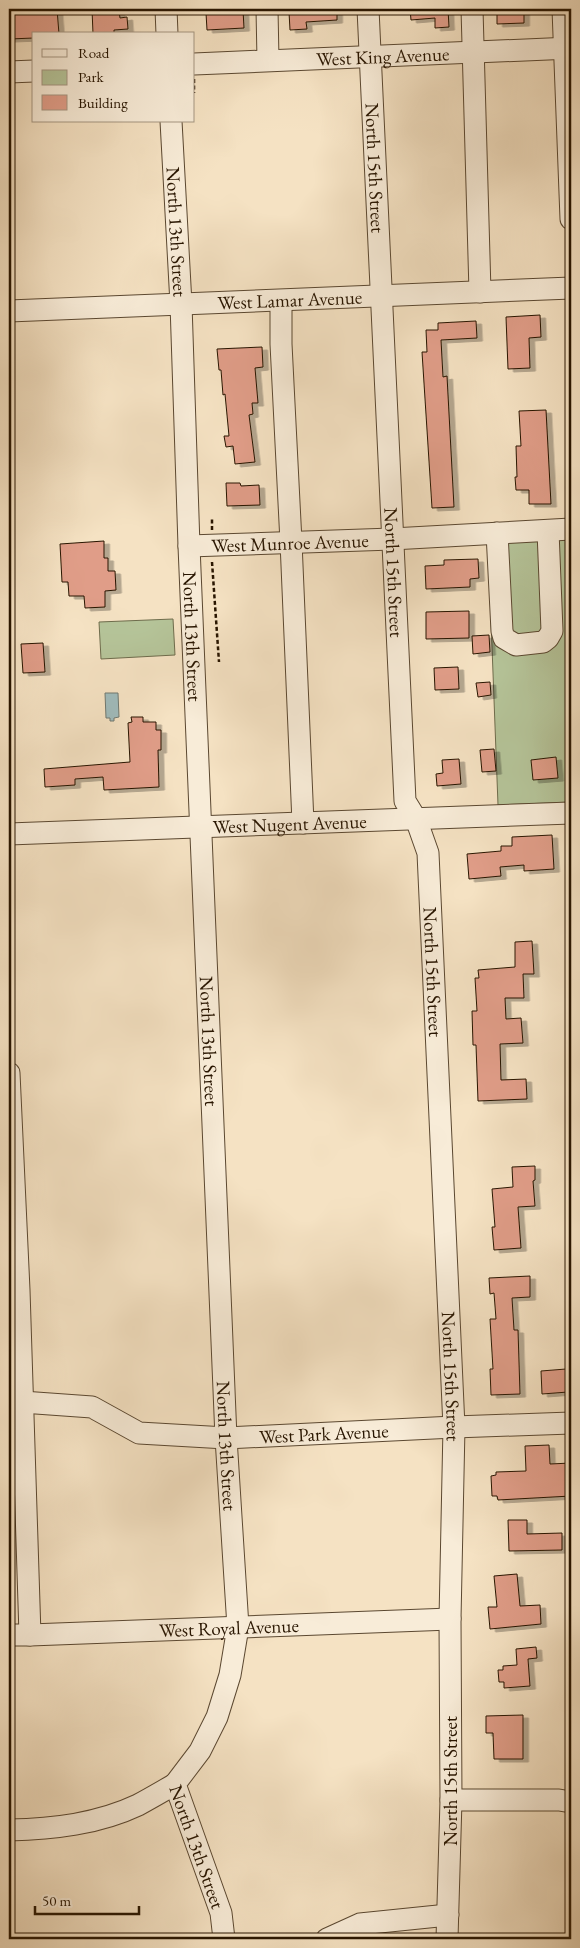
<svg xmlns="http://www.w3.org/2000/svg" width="580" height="1948" font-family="'EB Garamond',serif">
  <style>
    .green { fill: #b5c499; stroke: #6e6c4c }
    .water { fill: #a0bcbd; stroke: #707971 }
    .building { fill: #e09d88; stroke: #281500; filter: url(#shadow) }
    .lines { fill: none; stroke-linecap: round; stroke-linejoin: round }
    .minor-casing { stroke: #5b4831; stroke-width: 23 }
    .path { stroke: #281500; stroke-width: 2.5; stroke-dasharray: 4 2.5; stroke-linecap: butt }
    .minor { stroke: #f8ecd8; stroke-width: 21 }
    .labels { text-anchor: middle; stroke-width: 4.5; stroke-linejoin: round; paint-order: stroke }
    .street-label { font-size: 19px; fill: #281500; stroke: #f8ecd8 }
  </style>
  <defs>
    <filter id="shadow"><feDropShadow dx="5.5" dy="3" stdDeviation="0" flood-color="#0004"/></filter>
  </defs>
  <rect width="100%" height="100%" fill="#f5e2c3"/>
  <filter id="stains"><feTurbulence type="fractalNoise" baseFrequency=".004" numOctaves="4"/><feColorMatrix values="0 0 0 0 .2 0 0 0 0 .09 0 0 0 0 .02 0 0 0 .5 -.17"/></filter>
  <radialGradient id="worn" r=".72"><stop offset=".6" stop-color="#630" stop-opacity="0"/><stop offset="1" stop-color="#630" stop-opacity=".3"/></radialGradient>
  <!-- green -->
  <path class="green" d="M 571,538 L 571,802 L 498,805 L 488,541 Z
    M 173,619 L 175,655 L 101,659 L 99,622 Z"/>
  <!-- water -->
  <path class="water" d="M 105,693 L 118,693 L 119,717 L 114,718 L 114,721 L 110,721 L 110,718 L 106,718 Z"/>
  <!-- building -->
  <path class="building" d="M 57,9 L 59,34 L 34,34 L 34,38 L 9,39 L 9,11 Z
    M 92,9 L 117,9 L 117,11 L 119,11 L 120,18 L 127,17 L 128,29 L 114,30 L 114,34 L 93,34 Z
    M 306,9 L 337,9 L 337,20 L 306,22 L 307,29 L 290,30 L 289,12 L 306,11 Z
    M 410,9 L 448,9 L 449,27 L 435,28 L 435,18 L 411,20 Z
    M 497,9 L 524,9 L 524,23 L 497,24 Z
    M 243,10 L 244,28 L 207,30 L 206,13 Z
    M 540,315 L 541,337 L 529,338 L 530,368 L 508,369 L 506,317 Z
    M 476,321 L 477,338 L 441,340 L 443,377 L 447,376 L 454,507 L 432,508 L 422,352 L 427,352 L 426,330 L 438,330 L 438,323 Z
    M 262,347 L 263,367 L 255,368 L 258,403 L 252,403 L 253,414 L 249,415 L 255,462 L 235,464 L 233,446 L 226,447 L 224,436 L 229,436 L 225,394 L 223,395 L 221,370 L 219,370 L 217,349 Z
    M 546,410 L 551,504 L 529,504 L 529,490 L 516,490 L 515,477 L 517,477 L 516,446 L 521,446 L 519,411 Z
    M 226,483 L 240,483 L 241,486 L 259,485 L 260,505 L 227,506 Z
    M 104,541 L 104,558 L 108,558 L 108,571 L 115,571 L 116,590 L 105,591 L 105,607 L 85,608 L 84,596 L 69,596 L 68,582 L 62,582 L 60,544 Z
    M 478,559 L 479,578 L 470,579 L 470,587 L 426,589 L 425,566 L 444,565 L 444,560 Z
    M 469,611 L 469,638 L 426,639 L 426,612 Z
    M 489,635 L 490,652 L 473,654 L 472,636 Z
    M 43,643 L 45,672 L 23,673 L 21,644 Z
    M 458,667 L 459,689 L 435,690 L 434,668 Z
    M 490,682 L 491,695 L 478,697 L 476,683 Z
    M 131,717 L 143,717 L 143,722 L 156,722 L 156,730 L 161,730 L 161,750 L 158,750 L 159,787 L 104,790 L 103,777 L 75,779 L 75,785 L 45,787 L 44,769 L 130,762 L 128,723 L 132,722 Z
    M 494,749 L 496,771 L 482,772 L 480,750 Z
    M 556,757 L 558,778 L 533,780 L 531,760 Z
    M 459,759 L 461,784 L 437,786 L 436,774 L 443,773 L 442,760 Z
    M 552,835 L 554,869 L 524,871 L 524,865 L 500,867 L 501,876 L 469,879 L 467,854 L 501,851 L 501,846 L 512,846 L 512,837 Z
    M 532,941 L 534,974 L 523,974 L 524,998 L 505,998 L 506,1019 L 521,1018 L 523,1043 L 500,1044 L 501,1080 L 526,1079 L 527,1099 L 478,1101 L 476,1045 L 473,1045 L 472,1011 L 477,1011 L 475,978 L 479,978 L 478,970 L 515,967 L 515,942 Z
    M 535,1166 L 535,1180 L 533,1181 L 535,1206 L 518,1207 L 521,1248 L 494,1250 L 492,1227 L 495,1227 L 492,1189 L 513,1187 L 512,1167 Z
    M 530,1276 L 530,1297 L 512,1298 L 514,1330 L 518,1330 L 520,1394 L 491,1395 L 490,1369 L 493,1369 L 490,1319 L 496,1319 L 494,1293 L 490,1294 L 489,1278 Z
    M 566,1369 L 568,1392 L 542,1394 L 541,1371 Z
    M 549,1445 L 550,1464 L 571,1463 L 571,1496 L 498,1500 L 497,1496 L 492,1496 L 491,1476 L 496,1475 L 496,1472 L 526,1471 L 525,1446 Z
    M 508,1520 L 527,1520 L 527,1534 L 562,1533 L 562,1550 L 509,1551 Z
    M 517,1574 L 520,1606 L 540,1605 L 541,1624 L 490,1629 L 488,1607 L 497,1607 L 494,1576 Z
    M 536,1647 L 537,1658 L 528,1659 L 530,1686 L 504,1688 L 504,1682 L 499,1682 L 498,1670 L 503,1670 L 503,1666 L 517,1665 L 516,1649 Z
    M 523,1715 L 523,1759 L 494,1759 L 493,1733 L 486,1733 L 486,1716 Z"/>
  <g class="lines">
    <!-- minor casing -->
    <g class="minor-casing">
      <g id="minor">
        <path d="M 166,9 L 167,34"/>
        <path d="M 267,9 L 268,60"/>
        <path id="s1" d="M 368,9 L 405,801 L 416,819 L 428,853 L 454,1427 L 450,1619 L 451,1800 L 447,1939"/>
        <path d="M 472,9 L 480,292"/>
        <path d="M 563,9 L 571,219"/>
        <path id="s2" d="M 194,64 L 571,48"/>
        <path d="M 9,72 L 34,71"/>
        <path id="s3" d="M 171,121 L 181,304 L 189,546 L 226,1438 L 238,1627 L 230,1675 L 217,1717 L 200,1751 L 175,1784 L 221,1913 L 224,1939"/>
        <path d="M 281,301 L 281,344 L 291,542 L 303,823"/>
        <path id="s4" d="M 9,311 L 571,288"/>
        <path d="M 497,533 L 502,631 L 504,638 L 516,645 L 543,642 L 548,638 L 552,631 L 548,531"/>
        <path id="s5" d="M 189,546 L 392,539 L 571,529"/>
        <path id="s6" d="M 9,834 L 571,813"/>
        <path d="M 9,1073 L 19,1290 L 30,1635"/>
        <path id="s7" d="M 22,1402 L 92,1407 L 139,1433 L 226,1438 L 454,1427 L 571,1423"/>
        <path id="s8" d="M 9,1635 L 30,1635 L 450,1619"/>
        <path d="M 451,1800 L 559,1800 L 571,1802"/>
        <path d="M 9,1830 C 53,1829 98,1824 138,1805 C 151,1798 163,1791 175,1784"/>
        <path d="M 327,1939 L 360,1924 L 448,1915"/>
      </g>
    </g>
    <!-- path -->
    <path class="path" d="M 194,79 L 194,93
      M 212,530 L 212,518
      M 212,562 L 219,662"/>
    <!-- minor -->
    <use href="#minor" class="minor"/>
  </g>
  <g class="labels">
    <!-- street labels -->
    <g class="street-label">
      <text dy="7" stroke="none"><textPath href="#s2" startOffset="189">West King Avenue</textPath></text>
      <text dy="7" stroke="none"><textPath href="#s1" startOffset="159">North 15th Street</textPath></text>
      <text dy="7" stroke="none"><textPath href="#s3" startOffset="111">North 13th Street</textPath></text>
      <text dy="7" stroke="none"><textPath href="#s4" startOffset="281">West Lamar Avenue</textPath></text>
      <text dy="7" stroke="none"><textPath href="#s5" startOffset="101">West Munroe Avenue</textPath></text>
      <text dy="7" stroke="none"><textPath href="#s1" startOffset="564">North 15th Street</textPath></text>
      <text dy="7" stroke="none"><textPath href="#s3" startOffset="516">North 13th Street</textPath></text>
      <text dy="7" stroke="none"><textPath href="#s6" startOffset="281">West Nugent Avenue</textPath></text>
      <text dy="7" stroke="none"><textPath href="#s1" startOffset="969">North 15th Street</textPath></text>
      <text dy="7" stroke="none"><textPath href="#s3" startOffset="921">North 13th Street</textPath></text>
      <text dy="7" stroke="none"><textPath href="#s1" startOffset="1374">North 15th Street</textPath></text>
      <text dy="7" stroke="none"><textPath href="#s7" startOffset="309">West Park Avenue</textPath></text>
      <text dy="7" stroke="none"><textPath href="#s3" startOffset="1326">North 13th Street</textPath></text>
      <text dy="7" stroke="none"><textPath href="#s8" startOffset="220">West Royal Avenue</textPath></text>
      <text transform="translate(450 1781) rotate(-90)" y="7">North 15th Street</text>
      <text dy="7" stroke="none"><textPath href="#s3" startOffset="1746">North 13th Street</textPath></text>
    </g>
  </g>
  <!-- margin -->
  <rect width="580" height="1948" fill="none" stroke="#f5e2c3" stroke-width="30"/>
  <rect x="10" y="10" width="560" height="1928" fill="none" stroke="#281500" stroke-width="2.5"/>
  <rect x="15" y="15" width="550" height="1918" fill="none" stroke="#281500"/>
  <!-- legend -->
  <rect x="32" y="32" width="162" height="90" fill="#f8ecd8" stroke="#a59682"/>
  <rect x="42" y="49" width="25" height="8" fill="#f8ecd8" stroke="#a59682"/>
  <text x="78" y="58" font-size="15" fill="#281500">Road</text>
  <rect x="42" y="70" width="25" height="15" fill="#b5c499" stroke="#a59682"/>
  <text x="78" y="82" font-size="15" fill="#281500">Park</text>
  <rect x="42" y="95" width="25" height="15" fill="#e09d88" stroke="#a59682"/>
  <text x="78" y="108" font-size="15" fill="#281500">Building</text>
  <!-- scale -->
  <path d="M35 1906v8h104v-8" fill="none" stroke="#281500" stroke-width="2.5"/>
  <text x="42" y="1906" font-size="15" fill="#281500" stroke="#f8ecd8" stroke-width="4" paint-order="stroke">50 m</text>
  <rect width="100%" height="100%" filter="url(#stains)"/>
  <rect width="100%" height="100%" fill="url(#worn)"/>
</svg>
